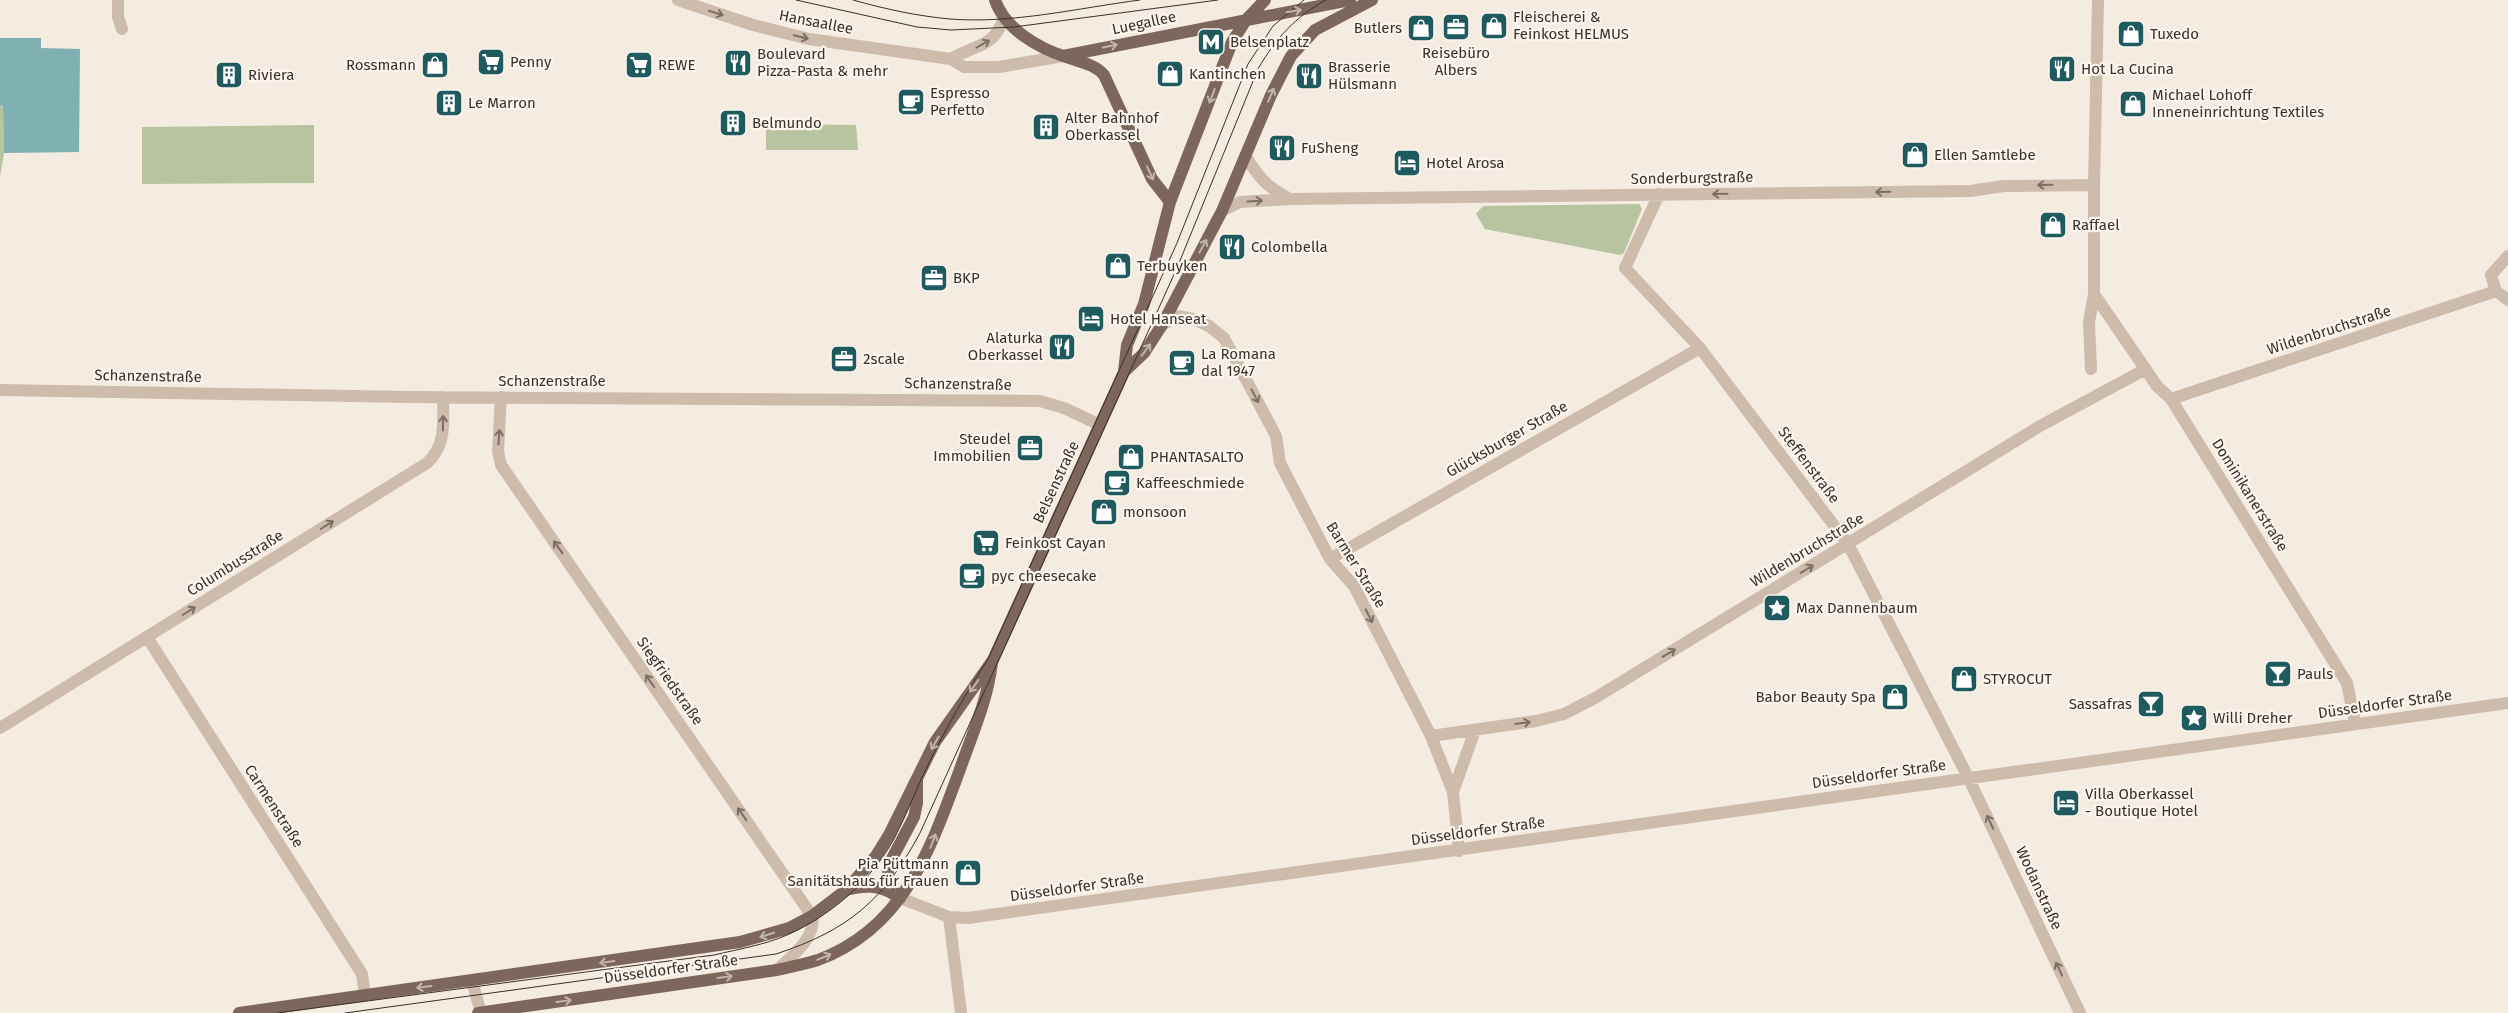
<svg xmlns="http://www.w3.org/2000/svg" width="2508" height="1013" font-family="'Fira Sans',sans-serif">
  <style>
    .green { fill: #b8c4a0 }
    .water { fill: #7fb0b2 }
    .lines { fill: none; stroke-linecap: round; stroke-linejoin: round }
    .minor { stroke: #cdbbac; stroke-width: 12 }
    .major { stroke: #7d675c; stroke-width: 12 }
    .tram { stroke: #3b302b; stroke-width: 1 }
    .oneway { stroke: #c2b5ac }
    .oneway2 { stroke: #7d6f65 }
    .labels { text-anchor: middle; stroke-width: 4.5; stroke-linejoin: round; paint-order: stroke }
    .poi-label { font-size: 15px; fill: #3b302b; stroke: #fbf5ee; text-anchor: start }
    .street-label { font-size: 15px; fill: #3b302b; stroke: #fbf5ee }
  </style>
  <rect width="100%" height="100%" fill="#f4ebe1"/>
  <!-- green -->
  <path class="green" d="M 0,105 L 3,106 L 4,153 L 0,177 Z
    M 766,124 L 856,125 L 858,150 L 766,150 Z
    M 314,125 L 314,183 L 142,184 L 142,127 Z
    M 1639,204 L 1642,209 L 1624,253 L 1620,255 L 1485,229 L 1476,214 L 1483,206 Z"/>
  <!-- water -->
  <path class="water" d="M 0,38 L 41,38 L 41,48 L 80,49 L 79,152 L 4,153 L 3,106 L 0,105 Z"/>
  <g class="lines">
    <!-- minor -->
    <path class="minor" d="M 118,0 L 118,17 L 122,29
      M 678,0 L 753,25 L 809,39 L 951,59 L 964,67 L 999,67 L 1063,56
      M 2098,0 L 2094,185 L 2094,294 L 2157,386 L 2171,399 L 2347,683 L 2355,724
      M 951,59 C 974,45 994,48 1004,18
      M 1246,157 C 1260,179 1267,187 1290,199
      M 1659,194 L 1625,268 L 1700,348 L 1848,544 L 1968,777 L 2080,1013
      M 1222,211 L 1240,202 L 1290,199 L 1970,191 L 2004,186 L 2094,185
      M 2508,256 L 2491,275 L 2496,291 L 2508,300
      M 1162,325 L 1178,316 L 1193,319 L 1209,326 L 1224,338 L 1276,436 L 1280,463 L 1330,559 L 1354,586 L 1431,736 L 1453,792 L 1459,851
      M 2091,369 L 2089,322 L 2094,294
      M 0,390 L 408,397 L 1040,401 L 1064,408 L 1100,425
      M 501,397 L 498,451 L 501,465 L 812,916 C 817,937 791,957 777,970
      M 2171,399 L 2496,291
      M 1330,559 L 1700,348
      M 147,637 L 362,974 L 365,995
      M 0,728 L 427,463 C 447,445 443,421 443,397
      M 1431,736 L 1536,721 L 1564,714 L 1595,698 L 2040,426 L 2146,369
      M 1453,792 L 1475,730
      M 900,898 L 949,917 L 968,918 C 1481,848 1994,773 2508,703
      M 949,917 L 961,1013
      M 472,981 L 481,1013"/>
    <!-- major -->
    <path class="major" d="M 995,0 C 1005,29 1038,48 1066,57 C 1079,62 1095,64 1104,75 L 1152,179 L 1170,202
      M 1063,56 L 1350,0
      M 1124,372 L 1144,353 L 1162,325 L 1222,211 L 1271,95 L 1291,56 L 1315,30 L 1372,0
      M 846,890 C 864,885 879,885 895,895
      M 900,898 L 888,885 L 888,866 L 914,817 L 917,803 L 917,779
      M 239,1013 L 740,942 L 789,928 L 812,916 L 846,890 L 876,856 L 889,835 L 935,742 L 993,660 L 1124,372 L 1127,345 L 1144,304 L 1170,202 L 1232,42 L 1246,20 L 1265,0
      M 478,1013 L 777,970 C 790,967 805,964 818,960 C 904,928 930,850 959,772 C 971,737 988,700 992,662"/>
    <!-- tram -->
    <path class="tram" d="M 796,0 L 917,27 L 951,30 L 1014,27 L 1218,0
      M 853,0 C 885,9 917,16 950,19 C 1013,24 1078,8 1140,0
      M 277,1013 L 714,955 C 739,949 764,945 787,935 C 832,915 872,880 895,837 C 908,812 917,786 930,761 C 947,726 967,692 988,659 L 1177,243 L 1248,64 L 1273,26 L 1304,0
      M 345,1013 L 776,954 C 849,930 884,900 920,833 L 1177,268 L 1258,69 C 1276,38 1295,17 1326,0"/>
  </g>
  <!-- one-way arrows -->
  <defs><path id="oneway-shaft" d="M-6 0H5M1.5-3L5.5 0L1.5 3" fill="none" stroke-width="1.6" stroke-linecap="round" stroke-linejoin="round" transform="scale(1.25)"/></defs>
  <g class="oneway">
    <use href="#oneway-shaft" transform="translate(1294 11) rotate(-10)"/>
    <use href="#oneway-shaft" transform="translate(1110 46) rotate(-11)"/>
    <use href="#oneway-shaft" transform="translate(1271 95) rotate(-67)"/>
    <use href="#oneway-shaft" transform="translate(1212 96) rotate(111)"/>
    <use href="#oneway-shaft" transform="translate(1150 173) rotate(66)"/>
    <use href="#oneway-shaft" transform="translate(1203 246) rotate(-62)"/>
    <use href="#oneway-shaft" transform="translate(1146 350) rotate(-53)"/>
    <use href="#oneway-shaft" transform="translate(974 686) rotate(126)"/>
    <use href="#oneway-shaft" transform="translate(935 743) rotate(120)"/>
    <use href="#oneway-shaft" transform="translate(933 841) rotate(-69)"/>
    <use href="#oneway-shaft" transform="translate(767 935) rotate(163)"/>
    <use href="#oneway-shaft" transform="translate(824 957) rotate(-23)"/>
    <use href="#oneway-shaft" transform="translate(607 962) rotate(172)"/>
    <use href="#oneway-shaft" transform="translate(725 977) rotate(-8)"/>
    <use href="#oneway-shaft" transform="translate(424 987) rotate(173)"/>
    <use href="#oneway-shaft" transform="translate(564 1001) rotate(-8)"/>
  </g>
  <g class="oneway2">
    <use href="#oneway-shaft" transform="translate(716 13) rotate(18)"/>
    <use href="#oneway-shaft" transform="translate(801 37) rotate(13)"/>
    <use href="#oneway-shaft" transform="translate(983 44) rotate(-29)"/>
    <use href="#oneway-shaft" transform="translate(2045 185) rotate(179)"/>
    <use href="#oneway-shaft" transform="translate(1883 192) rotate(179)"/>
    <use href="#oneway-shaft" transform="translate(1720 194) rotate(179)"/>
    <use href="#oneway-shaft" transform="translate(1255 201) rotate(-3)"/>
    <use href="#oneway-shaft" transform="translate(1255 396) rotate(62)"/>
    <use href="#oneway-shaft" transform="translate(443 423) rotate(-89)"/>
    <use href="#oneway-shaft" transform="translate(499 437) rotate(-86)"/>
    <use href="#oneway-shaft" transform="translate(327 525) rotate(-32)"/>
    <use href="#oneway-shaft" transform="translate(558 547) rotate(-125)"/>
    <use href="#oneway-shaft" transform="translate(1807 569) rotate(-31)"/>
    <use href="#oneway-shaft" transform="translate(189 611) rotate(-32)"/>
    <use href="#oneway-shaft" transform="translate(1369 616) rotate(63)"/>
    <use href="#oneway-shaft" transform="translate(1669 653) rotate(-31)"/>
    <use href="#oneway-shaft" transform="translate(650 681) rotate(-125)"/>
    <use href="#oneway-shaft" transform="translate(1523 723) rotate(-8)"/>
    <use href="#oneway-shaft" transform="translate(742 814) rotate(-125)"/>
    <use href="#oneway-shaft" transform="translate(1990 822) rotate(-115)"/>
    <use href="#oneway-shaft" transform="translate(2059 969) rotate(-115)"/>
  </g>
  <!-- icons -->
  <defs>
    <g id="shop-square" transform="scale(1.4375)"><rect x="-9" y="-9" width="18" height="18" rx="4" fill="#1f5a5e" stroke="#fbf5ee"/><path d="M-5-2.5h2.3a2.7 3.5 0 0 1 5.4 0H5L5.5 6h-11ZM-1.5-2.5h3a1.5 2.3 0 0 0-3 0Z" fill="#fff"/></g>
    <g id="office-square" transform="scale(1.4375)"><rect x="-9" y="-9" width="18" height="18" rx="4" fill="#1f5a5e" stroke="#fbf5ee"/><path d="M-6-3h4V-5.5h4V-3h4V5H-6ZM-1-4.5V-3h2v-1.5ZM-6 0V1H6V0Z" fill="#fff"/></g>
    <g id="metro-square" transform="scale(1.4375)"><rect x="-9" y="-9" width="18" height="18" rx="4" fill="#1f5a5e" stroke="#fbf5ee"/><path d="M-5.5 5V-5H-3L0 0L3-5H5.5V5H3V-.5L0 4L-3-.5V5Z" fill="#fff"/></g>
    <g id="supermarket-square" transform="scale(1.4375)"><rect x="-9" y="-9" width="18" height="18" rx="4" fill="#1f5a5e" stroke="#fbf5ee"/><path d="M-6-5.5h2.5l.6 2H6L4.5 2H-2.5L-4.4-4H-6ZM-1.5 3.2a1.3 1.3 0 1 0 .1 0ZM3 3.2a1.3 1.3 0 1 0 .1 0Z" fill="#fff"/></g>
    <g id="restaurant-square" transform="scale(1.4375)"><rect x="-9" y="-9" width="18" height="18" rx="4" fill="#1f5a5e" stroke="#fbf5ee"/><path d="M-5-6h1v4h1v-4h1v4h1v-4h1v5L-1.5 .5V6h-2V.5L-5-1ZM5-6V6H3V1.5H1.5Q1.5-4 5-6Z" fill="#fff"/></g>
    <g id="building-square" transform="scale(1.4375)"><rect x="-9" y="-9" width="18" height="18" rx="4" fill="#1f5a5e" stroke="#fbf5ee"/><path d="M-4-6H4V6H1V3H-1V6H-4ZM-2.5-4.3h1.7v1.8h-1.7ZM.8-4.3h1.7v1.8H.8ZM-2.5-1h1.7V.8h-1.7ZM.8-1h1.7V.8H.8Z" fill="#fff"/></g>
    <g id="cafe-square" transform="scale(1.4375)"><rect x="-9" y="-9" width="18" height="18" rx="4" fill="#1f5a5e" stroke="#fbf5ee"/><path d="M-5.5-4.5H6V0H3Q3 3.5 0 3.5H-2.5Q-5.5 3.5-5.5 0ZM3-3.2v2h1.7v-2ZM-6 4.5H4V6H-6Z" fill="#fff"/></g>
    <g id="hotel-square" transform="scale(1.4375)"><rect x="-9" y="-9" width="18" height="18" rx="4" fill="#1f5a5e" stroke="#fbf5ee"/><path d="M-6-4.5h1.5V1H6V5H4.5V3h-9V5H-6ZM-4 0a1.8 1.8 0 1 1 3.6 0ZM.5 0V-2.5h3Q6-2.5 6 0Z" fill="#fff"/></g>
    <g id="sight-square" transform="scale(1.4375)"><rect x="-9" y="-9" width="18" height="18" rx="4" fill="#1f5a5e" stroke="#fbf5ee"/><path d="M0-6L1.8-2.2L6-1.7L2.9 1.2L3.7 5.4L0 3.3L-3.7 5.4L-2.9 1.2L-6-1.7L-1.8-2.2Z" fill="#fff"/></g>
    <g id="bar-square" transform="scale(1.4375)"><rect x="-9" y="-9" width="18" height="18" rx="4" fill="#1f5a5e" stroke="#fbf5ee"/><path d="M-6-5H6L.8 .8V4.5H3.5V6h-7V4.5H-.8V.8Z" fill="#fff"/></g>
  </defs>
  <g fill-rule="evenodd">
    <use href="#shop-square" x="1494" y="26"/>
    <use href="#office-square" x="1456" y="27"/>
    <use href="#shop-square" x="1421" y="28"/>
    <use href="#shop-square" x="2131" y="34"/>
    <use href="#metro-square" x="1211" y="42"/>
    <use href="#supermarket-square" x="491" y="62"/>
    <use href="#restaurant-square" x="738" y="63"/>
    <use href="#shop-square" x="435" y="65"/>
    <use href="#supermarket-square" x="639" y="65"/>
    <use href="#restaurant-square" x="2062" y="69"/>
    <use href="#shop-square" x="1170" y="74"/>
    <use href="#building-square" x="229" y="75"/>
    <use href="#restaurant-square" x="1309" y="76"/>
    <use href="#cafe-square" x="911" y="102"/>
    <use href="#building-square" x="449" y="103"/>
    <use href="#shop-square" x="2133" y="104"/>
    <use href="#building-square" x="733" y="123"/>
    <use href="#building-square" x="1046" y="127"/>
    <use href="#restaurant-square" x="1282" y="148"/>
    <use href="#shop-square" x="1915" y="155"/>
    <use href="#hotel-square" x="1407" y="163"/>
    <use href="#shop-square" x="2053" y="225"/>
    <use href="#restaurant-square" x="1232" y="247"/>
    <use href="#shop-square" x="1118" y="266"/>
    <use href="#office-square" x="934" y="278"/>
    <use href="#hotel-square" x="1091" y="319"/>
    <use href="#restaurant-square" x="1062" y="347"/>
    <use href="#office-square" x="844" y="359"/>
    <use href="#cafe-square" x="1182" y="363"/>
    <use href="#office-square" x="1030" y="448"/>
    <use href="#shop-square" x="1131" y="457"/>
    <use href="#cafe-square" x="1117" y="483"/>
    <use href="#shop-square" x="1104" y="512"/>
    <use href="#supermarket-square" x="986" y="543"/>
    <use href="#cafe-square" x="972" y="576"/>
    <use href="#sight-square" x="1777" y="608"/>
    <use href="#bar-square" x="2278" y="674"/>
    <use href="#shop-square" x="1964" y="679"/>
    <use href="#shop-square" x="1895" y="697"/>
    <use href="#bar-square" x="2151" y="704"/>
    <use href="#sight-square" x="2194" y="718"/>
    <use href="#hotel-square" x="2066" y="803"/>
    <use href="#shop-square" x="968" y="873"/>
  </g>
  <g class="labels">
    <!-- poi labels -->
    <g class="poi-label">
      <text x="1513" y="22">Fleischerei &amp;<tspan x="1513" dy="17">Feinkost HELMUS</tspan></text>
      <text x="1402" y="33" text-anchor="end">Butlers</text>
      <text x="2150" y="39">Tuxedo</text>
      <text x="1230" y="47">Belsenplatz</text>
      <text x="1456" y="58" text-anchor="middle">Reisebüro<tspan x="1456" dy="17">Albers</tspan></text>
      <text x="757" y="59">Boulevard<tspan x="757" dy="17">Pizza-Pasta &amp; mehr</tspan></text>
      <text x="510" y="67">Penny</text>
      <text x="416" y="70" text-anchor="end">Rossmann</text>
      <text x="658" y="70">REWE</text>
      <text x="1328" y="72">Brasserie<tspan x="1328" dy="17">Hülsmann</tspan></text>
      <text x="2081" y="74">Hot La Cucina</text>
      <text x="1189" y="79">Kantinchen</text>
      <text x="248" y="80">Riviera</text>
      <text x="930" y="98">Espresso<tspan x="930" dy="17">Perfetto</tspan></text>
      <text x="2152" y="100">Michael Lohoff<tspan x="2152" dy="17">Inneneinrichtung Textiles</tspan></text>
      <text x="468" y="108">Le Marron</text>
      <text x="1065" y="123">Alter Bahnhof<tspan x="1065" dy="17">Oberkassel</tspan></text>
      <text x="752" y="128">Belmundo</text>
      <text x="1301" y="153">FuSheng</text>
      <text x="1934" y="160">Ellen Samtlebe</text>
      <text x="1426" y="168">Hotel Arosa</text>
      <text x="2072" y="230">Raffael</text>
      <text x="1251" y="252">Colombella</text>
      <text x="1137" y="271">Terbuyken</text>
      <text x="953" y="283">BKP</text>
      <text x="1110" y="324">Hotel Hanseat</text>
      <text x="1043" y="343" text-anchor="end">Alaturka<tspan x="1043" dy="17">Oberkassel</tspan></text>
      <text x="1201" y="359">La Romana<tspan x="1201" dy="17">dal 1947</tspan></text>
      <text x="863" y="364">2scale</text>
      <text x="1011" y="444" text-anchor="end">Steudel<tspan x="1011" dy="17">Immobilien</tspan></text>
      <text x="1150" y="462">PHANTASALTO</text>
      <text x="1136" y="488">Kaffeeschmiede</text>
      <text x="1123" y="517">monsoon</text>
      <text x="1005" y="548">Feinkost Cayan</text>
      <text x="991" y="581">pyc cheesecake</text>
      <text x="1796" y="613">Max Dannenbaum</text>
      <text x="2297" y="679">Pauls</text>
      <text x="1983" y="684">STYROCUT</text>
      <text x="1876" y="702" text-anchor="end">Babor Beauty Spa</text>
      <text x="2132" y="709" text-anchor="end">Sassafras</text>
      <text x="2213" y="723">Willi Dreher</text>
      <text x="2085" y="799">Villa Oberkassel<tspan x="2085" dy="17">- Boutique Hotel</tspan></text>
      <text x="949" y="869" text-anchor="end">Pia Püttmann<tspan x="949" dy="17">Sanitätshaus für Frauen</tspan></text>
    </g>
    <!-- street labels -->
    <g class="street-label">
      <text transform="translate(816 22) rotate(11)" y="5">Hansaallee</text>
      <text transform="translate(1144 23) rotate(-12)" y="5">Luegallee</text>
      <text transform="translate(1692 178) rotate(-1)" y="5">Sonderburgstraße</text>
      <text transform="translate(2329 330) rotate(-18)" y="5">Wildenbruchstraße</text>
      <text transform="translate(148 376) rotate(1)" y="5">Schanzenstraße</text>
      <text x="552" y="386">Schanzenstraße</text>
      <text transform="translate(958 384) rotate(1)" y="5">Schanzenstraße</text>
      <text transform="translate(1507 439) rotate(-30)" y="5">Glücksburger Straße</text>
      <text transform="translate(1809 465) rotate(53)" y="5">Steffenstraße</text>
      <text transform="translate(1056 482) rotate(-65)" y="5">Belsenstraße</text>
      <text transform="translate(2250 495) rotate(58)" y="5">Dominikanerstraße</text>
      <text transform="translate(1807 550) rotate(-31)" y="5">Wildenbruchstraße</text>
      <text transform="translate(235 563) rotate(-32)" y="5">Columbusstraße</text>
      <text transform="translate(1356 565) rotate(58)" y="5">Barmer Straße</text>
      <text transform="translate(670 681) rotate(55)" y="5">Siegfriedstraße</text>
      <text transform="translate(2385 704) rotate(-8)" y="5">Düsseldorfer Straße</text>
      <text transform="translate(1879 774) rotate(-8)" y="5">Düsseldorfer Straße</text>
      <text transform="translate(274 806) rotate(57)" y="5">Carmenstraße</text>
      <text transform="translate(1478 831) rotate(-8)" y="5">Düsseldorfer Straße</text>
      <text transform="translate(1077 887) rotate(-8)" y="5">Düsseldorfer Straße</text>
      <text transform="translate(2039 888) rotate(65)" y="5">Wodanstraße</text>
      <text transform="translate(671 969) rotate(-8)" y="5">Düsseldorfer Straße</text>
    </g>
  </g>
</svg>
